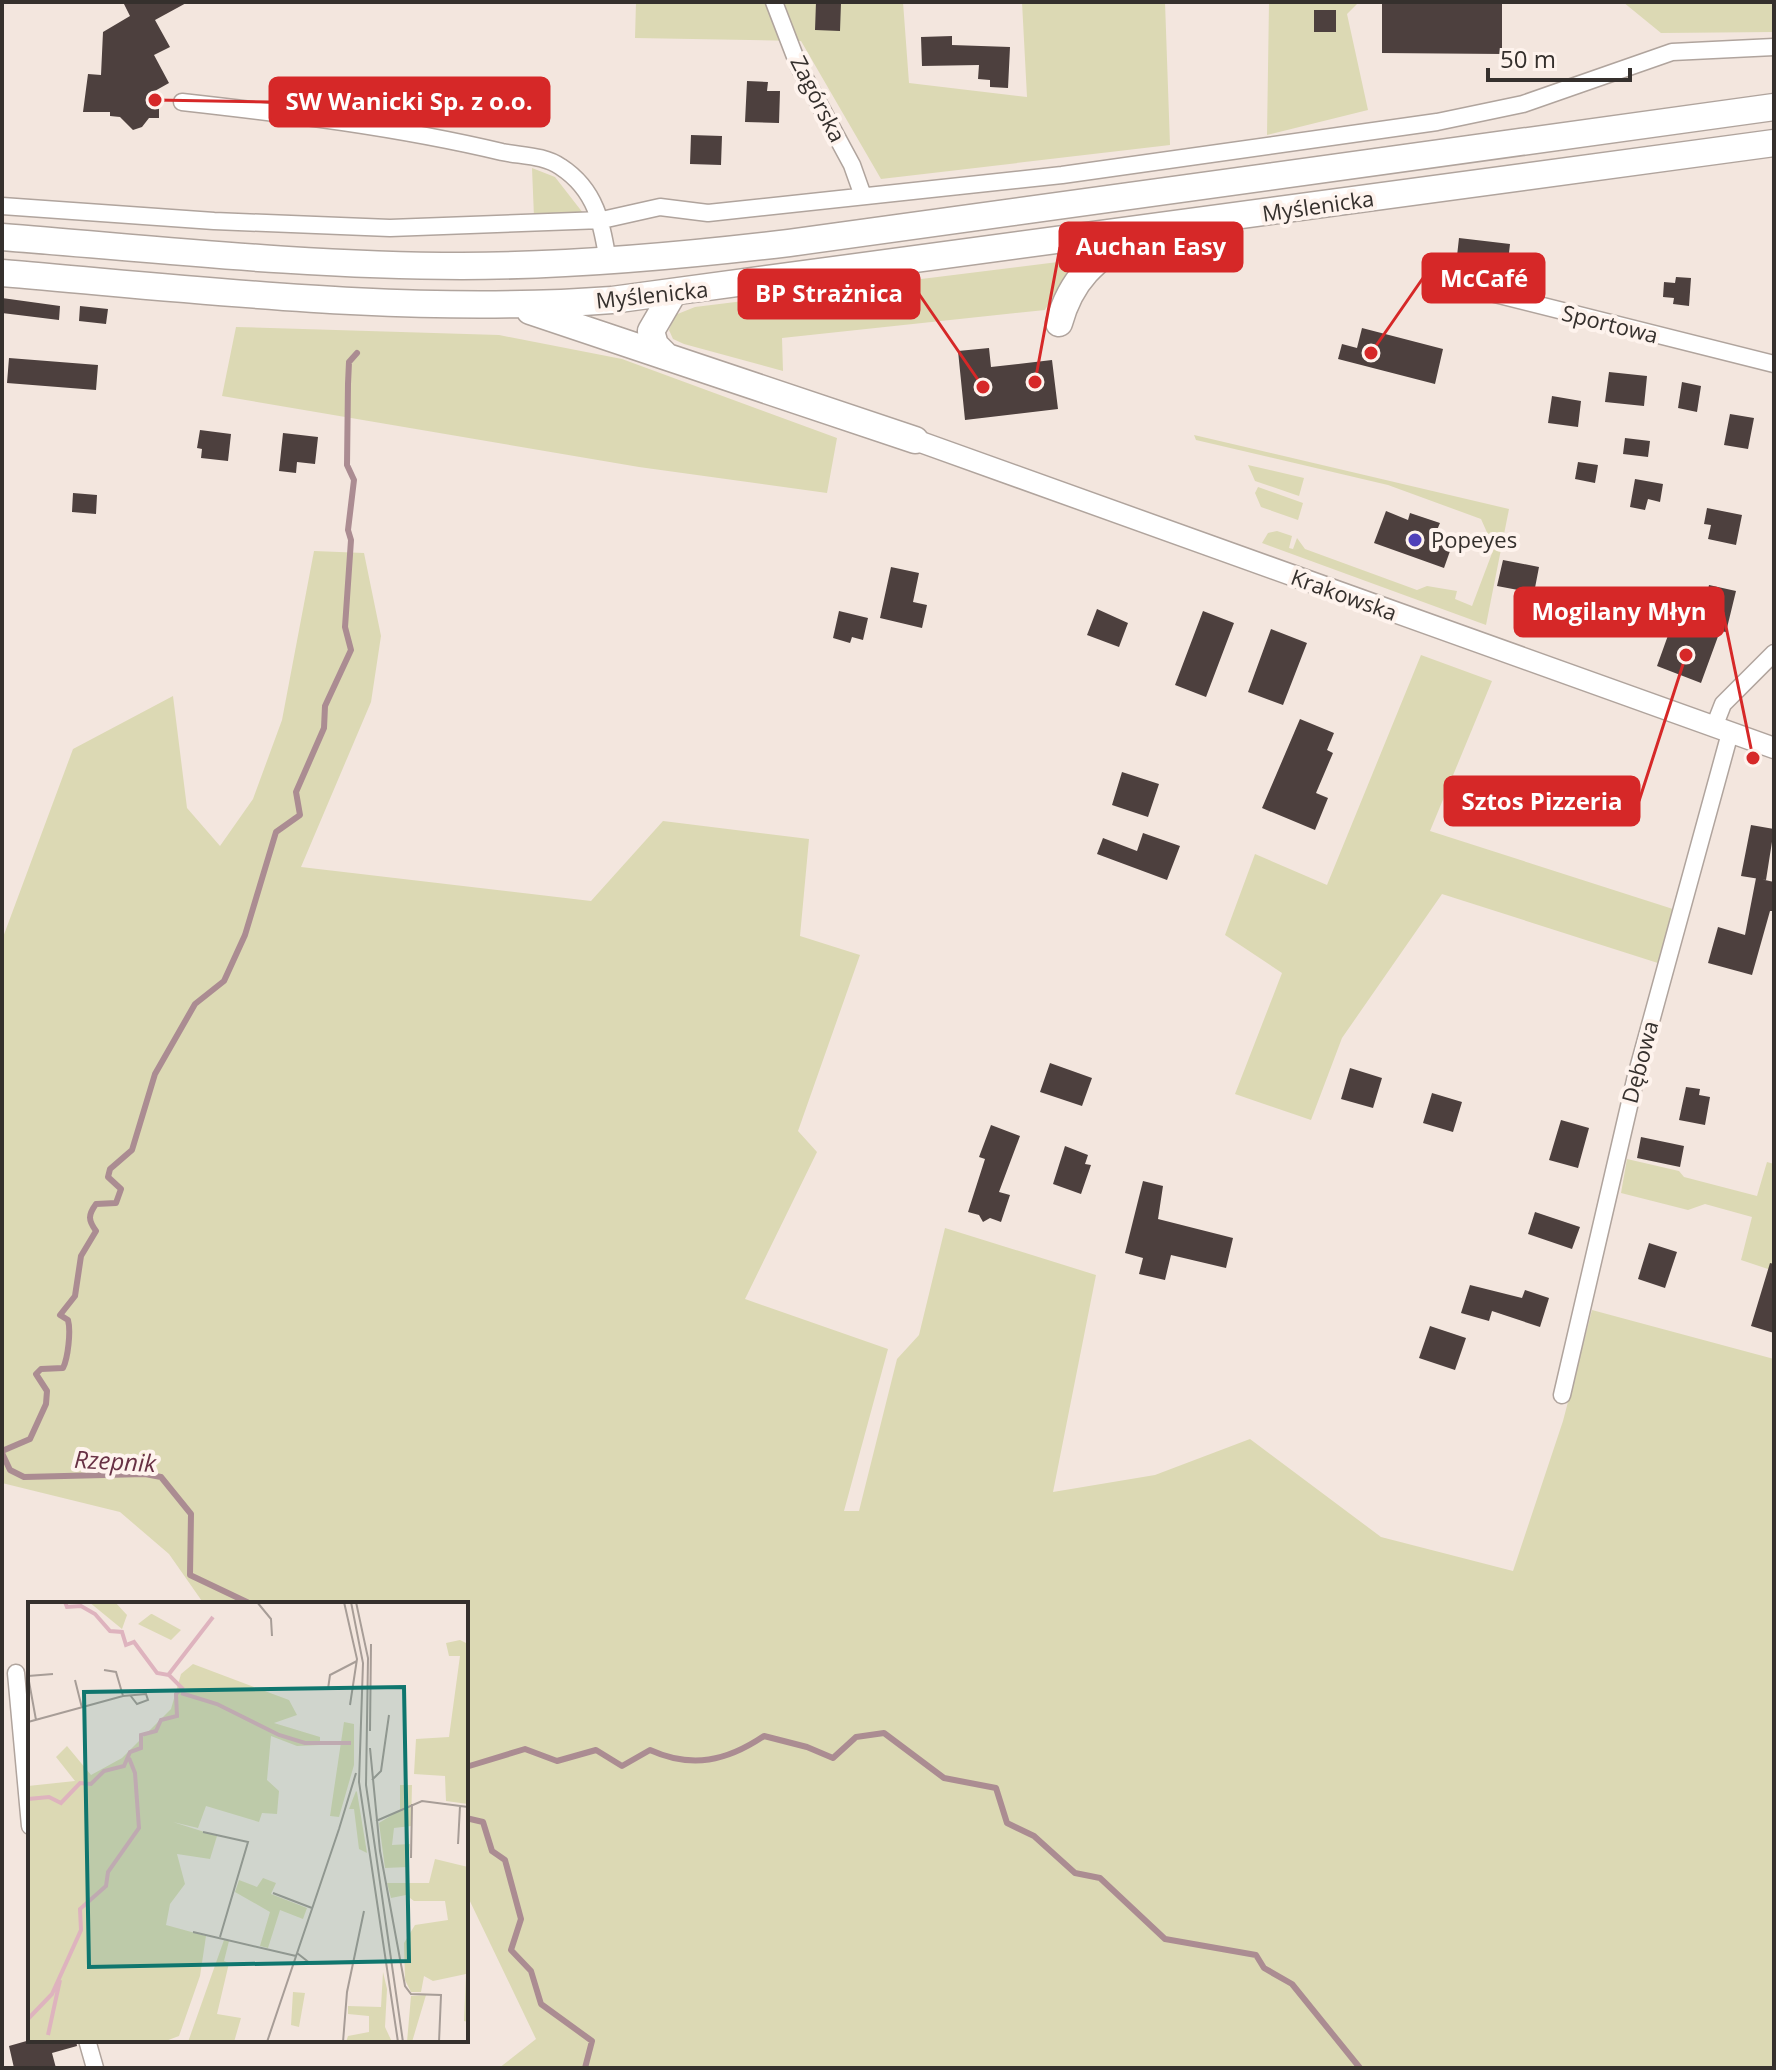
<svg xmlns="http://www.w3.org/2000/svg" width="1776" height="2070" font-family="'Open Sans',sans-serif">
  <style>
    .green { fill: #dcd9b4 }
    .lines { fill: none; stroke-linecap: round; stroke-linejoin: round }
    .stream { stroke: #ab8c92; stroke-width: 6 }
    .building { fill: #4d403e }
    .minor-casing { stroke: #b0a49d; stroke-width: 19 }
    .tertiary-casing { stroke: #b0a49d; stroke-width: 23 }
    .trunk-casing { stroke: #b0a49d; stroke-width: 29 }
    .minor { stroke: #fff; stroke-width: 16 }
    .tertiary { stroke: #fff; stroke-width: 20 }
    .trunk { stroke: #fff; stroke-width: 26 }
    .poi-dot { fill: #5041b9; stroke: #fef3ed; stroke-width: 3 }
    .labels { text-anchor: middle; stroke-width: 8; stroke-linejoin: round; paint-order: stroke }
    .street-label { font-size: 22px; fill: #35302d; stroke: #fef3ed }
    .poi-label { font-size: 22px; fill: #35302d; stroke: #fef3ed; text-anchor: start }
    .water-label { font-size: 24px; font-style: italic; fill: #683144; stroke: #fef3ed }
    .inset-river { fill: none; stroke: #deb3be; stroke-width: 4 }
    .inset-road { fill: none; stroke: #a79d97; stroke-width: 2 }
    .view { fill: #0f766e; fill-opacity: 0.15; stroke: #0f766e; stroke-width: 4 }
    .inset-edge { fill: none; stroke: #35302d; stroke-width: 4 }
    .leader { fill: none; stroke: #d62828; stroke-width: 3 }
    .callout-dot { fill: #d62828; stroke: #fef3ed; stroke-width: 3 }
    .callout { fill: #d62828; stroke: #d62828; stroke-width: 3 }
    .callout-label { font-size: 24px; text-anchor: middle; font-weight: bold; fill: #fff }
  </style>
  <rect width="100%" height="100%" fill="#f3e6de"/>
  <!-- green -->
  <path class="green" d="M 636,2 L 903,2 L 909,83 L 1027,97 L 1022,2 L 1165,2 L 1170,145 L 881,179 L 801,41 L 635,38 Z
    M 1269,2 L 1359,2 L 1347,14 L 1368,110 L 1267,135 Z
    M 1623,2 L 1774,2 L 1774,32 L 1661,33 Z
    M 532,168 L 555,177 L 583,213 L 534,217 Z
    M 1074,260 L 1045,310 L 782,338 L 783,371 L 684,344 L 673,339 L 669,330 L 675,315 L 695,307 Z
    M 236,327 L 499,335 L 622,359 L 837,438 L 827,493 L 639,467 L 222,396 Z
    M 1194,435 L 1509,509 L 1486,625 L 1262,543 L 1268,533 L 1277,531 L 1292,536 L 1289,548 L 1293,549 L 1297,538 L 1305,549 L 1417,590 L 1427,586 L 1457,591 L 1455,599 L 1472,606 L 1494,548 L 1481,519 L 1388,485 L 1196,440 Z
    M 1248,465 L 1304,478 L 1299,496 L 1255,481 Z
    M 1258,487 L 1303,503 L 1298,520 L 1261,507 L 1255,493 Z
    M 314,551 L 364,553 L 381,636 L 371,702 L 301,867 L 591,901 L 663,821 L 809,839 L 800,936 L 860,955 L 798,1131 L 817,1152 L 745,1299 L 888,1349 L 844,1511 L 859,1511 L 897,1359 L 919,1335 L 945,1228 L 1096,1275 L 1053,1492 L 1155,1475 L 1250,1439 L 1381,1537 L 1513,1571 L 1563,1421 L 1592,1310 L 1774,1359 L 1774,2068 L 499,2068 L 536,2039 L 466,1893 L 466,1604 L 204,1604 L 169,1554 L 120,1512 L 2,1483 L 2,940 L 73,749 L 173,696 L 187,808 L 220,846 L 253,799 L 282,720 Z
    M 1421,655 L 1492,681 L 1430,831 L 1676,910 L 1661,964 L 1442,894 L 1342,1038 L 1311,1120 L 1235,1094 L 1282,973 L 1225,935 L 1255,854 L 1327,885 Z
    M 1627,1159 L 1679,1171 L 1684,1177 L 1757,1196 L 1767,1162 L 1774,1164 L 1774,1271 L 1741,1260 L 1752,1217 L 1705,1204 L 1688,1210 L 1621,1193 Z"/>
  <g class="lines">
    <!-- stream -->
    <path class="stream" d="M 2,1451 L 30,1439 L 46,1404 L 47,1391 L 36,1374 L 41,1369 L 63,1368 C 68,1358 71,1331 68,1320 L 60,1315 L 75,1296 L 81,1256 L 96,1231 C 88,1220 88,1215 96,1204 L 116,1203 L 121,1189 L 108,1177 L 110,1169 L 132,1150 L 155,1074 L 195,1004 L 224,981 L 245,935 L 276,832 L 300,815 L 296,792 L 324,728 L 325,706 L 351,650 L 345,627 L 351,540 L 348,530 L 354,480 L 347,465 L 348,384 L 349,362 L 357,353
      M 2,1453 L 10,1470 L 24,1477 L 145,1474 L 161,1477 L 191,1514 L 190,1575 L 251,1604
      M 466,1767 L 525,1749 L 557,1761 L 596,1750 L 622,1766 L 650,1750 C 692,1769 727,1761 764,1736 L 807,1747 L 833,1758 L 856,1737 L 884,1733 L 944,1778 L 996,1788 L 1007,1823 L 1034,1836 L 1075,1873 L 1100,1878 L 1165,1939 L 1256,1955 L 1264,1968 L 1292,1984 L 1360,2068
      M 466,1818 L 483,1822 L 492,1851 L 505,1860 L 521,1919 L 511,1950 L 531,1971 L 541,2004 L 592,2041 L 585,2068"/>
  </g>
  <!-- building -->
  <path class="building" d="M 123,2 L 188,2 L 155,20 L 170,47 L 154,55 L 169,83 L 153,92 L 159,103 L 159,118 L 149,118 L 142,127 L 133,130 L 120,117 L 110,116 L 110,112 L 83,112 L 88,74 L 101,75 L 103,32 L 130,16 Z
    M 816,2 L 841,3 L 840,31 L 815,30 Z
    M 1382,2 L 1502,2 L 1502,54 L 1382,53 Z
    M 1314,10 L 1336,10 L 1336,32 L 1314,32 Z
    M 952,36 L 952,45 L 1010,47 L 1008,88 L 990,87 L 990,80 L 978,79 L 979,65 L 922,66 L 921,37 Z
    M 747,81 L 768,82 L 767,91 L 780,91 L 779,123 L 745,122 Z
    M 691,135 L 722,136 L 721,165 L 690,164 Z
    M 1459,238 L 1510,244 L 1508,262 L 1488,260 L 1486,280 L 1460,274 L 1461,266 L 1456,265 Z
    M 1676,277 L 1691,278 L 1689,306 L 1673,304 L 1674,298 L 1663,297 L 1664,282 L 1675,283 Z
    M 2,298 L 60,306 L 59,320 L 2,313 Z
    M 80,306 L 108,309 L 106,324 L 79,321 Z
    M 1362,328 L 1443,349 L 1435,384 L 1338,359 L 1342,344 L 1357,348 Z
    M 989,348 L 991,367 L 1052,360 L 1058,409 L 965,420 L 958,351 Z
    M 9,358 L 98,365 L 96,390 L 7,383 Z
    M 1609,372 L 1647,376 L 1644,406 L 1605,402 Z
    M 1682,382 L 1701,386 L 1697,412 L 1678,408 Z
    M 1552,396 L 1581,401 L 1578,427 L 1548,423 Z
    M 1730,414 L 1754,418 L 1748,449 L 1724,445 Z
    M 200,430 L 231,434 L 228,461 L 201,458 L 202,449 L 197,448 Z
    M 283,433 L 318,437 L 315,464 L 297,462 L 296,473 L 279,471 Z
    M 1625,438 L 1650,441 L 1648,457 L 1623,454 Z
    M 1578,462 L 1598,465 L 1595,483 L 1575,479 Z
    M 1635,479 L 1663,484 L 1660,502 L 1648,499 L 1645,510 L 1630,507 Z
    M 73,493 L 97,495 L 96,514 L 72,512 Z
    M 1707,508 L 1742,515 L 1736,545 L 1708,539 L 1711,525 L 1704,524 Z
    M 1386,511 L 1408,520 L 1410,513 L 1440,523 L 1437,530 L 1455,537 L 1444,568 L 1374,543 Z
    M 1503,560 L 1539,567 L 1534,593 L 1497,586 Z
    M 891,567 L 919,573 L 913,602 L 927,605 L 922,628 L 880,618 Z
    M 1709,585 L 1736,591 L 1726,632 L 1720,631 L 1701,683 L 1657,666 L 1671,627 L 1697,637 Z
    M 1097,609 L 1128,623 L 1119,647 L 1087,635 Z
    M 839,611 L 868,618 L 863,640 L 852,637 L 850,643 L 833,638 Z
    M 1203,611 L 1234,623 L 1206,697 L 1175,685 Z
    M 1271,629 L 1307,643 L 1283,705 L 1248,692 Z
    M 1300,719 L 1334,733 L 1327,750 L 1333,753 L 1316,793 L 1328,798 L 1315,830 L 1262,808 Z
    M 1122,772 L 1159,784 L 1148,817 L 1112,805 Z
    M 1751,825 L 1774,829 L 1766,880 L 1741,876 Z
    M 1143,833 L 1180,846 L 1167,880 L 1097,854 L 1103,838 L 1137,851 Z
    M 1756,878 L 1774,882 L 1774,911 L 1770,911 L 1752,975 L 1708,963 L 1718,927 L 1745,935 Z
    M 1050,1063 L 1092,1078 L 1082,1106 L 1040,1092 Z
    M 1350,1068 L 1382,1078 L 1373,1108 L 1341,1099 Z
    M 1686,1087 L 1700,1089 L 1699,1095 L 1710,1097 L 1705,1125 L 1679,1120 Z
    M 1432,1093 L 1462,1102 L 1453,1132 L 1423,1123 Z
    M 1561,1120 L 1589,1128 L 1578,1168 L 1549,1160 Z
    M 991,1125 L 1020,1136 L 999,1192 L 1010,1195 L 1001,1222 L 990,1218 L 983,1222 L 979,1215 L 968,1212 L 985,1159 L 979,1157 Z
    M 1641,1137 L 1684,1146 L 1680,1167 L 1637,1158 Z
    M 1065,1146 L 1088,1155 L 1085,1164 L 1091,1165 L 1081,1194 L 1053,1184 Z
    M 1143,1181 L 1163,1186 L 1158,1219 L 1233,1238 L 1226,1268 L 1171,1255 L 1165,1280 L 1139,1274 L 1143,1258 L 1125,1253 Z
    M 1535,1212 L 1580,1227 L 1572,1249 L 1528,1234 Z
    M 1649,1243 L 1677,1252 L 1665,1288 L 1638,1279 Z
    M 1770,1263 L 1774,1264 L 1774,1333 L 1751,1326 Z
    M 1470,1285 L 1522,1298 L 1525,1290 L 1549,1298 L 1540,1327 L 1492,1311 L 1489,1321 L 1461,1313 Z
    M 1430,1326 L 1466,1338 L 1455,1370 L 1419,1358 Z
    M 30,2040 L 76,2040 L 77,2046 L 52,2053 L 56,2068 L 14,2068 L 9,2046 Z"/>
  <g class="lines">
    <!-- minor casing -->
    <g class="minor-casing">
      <path id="minor" d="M 774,2 L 799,67 L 852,165 L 863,196
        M 182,102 C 289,114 397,127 502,152 C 522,156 544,155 561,167 C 596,190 602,223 608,262
        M 2,206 L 214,221 L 390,228 L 602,220 L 660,207 L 708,213 L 1062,175 L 1437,122 L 1523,104 L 1672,52 L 1774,47
        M 1447,282 L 1774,364
        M 1714,727 L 1723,704 L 1774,653
        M 1562,1395 L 1636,1076 L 1730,733
        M 16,1673 L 30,1826
        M 87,2040 L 95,2068"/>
    </g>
    <!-- tertiary casing -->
    <g class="tertiary-casing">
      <path id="tertiary" d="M 915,440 L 1774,748"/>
    </g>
    <!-- trunk casing -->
    <g class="trunk-casing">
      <path id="trunk" d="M 2,237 C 155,249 308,266 462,266 C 572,266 680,256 789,243 L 1774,107
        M 2,273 C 204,290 409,315 612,300 L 1774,143
        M 530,311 L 915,440
        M 1059,323 C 1072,276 1096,260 1134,233
        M 665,355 L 655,345 L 651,331 L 672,295"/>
    </g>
    <!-- minor -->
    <use href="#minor" class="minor"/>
    <!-- tertiary -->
    <use href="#tertiary" class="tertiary"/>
    <!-- trunk -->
    <use href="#trunk" class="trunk"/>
  </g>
  <!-- markers -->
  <circle class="poi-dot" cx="1415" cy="540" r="8"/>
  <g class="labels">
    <!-- street labels -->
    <g class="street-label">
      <text transform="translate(818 99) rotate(63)" y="8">Zagórska</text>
      <text transform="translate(1318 206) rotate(-8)" y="8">Myślenicka</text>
      <text transform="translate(652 295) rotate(-6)" y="8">Myślenicka</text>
      <text transform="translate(1610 324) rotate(14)" y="8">Sportowa</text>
      <text transform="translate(1344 595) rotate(20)" y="8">Krakowska</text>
      <text transform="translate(1640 1062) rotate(-75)" y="8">Dębowa</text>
    </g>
    <!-- poi labels -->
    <g class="poi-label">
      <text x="1431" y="548">Popeyes</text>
    </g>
    <!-- water labels -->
    <g class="water-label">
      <text transform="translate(115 1462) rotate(3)" y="8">Rzepnik</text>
    </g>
  </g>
  <!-- overview -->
  <g transform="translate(28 1602)">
    <rect width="440" height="440" fill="#f3e6de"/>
    <path d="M 61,0 L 87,0 L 99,13 L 94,27 ZM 123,12 L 124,12 L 153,28 L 143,38 L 110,22 ZM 432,38 L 440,42 L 440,202 L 418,199 L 417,174 L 386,172 L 388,137 L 421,135 L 432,54 L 421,54 L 418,41 ZM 165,62 L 261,98 L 269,113 L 246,121 L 292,135 L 292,143 L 269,144 L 243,134 L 239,178 L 251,189 L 249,212 L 234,211 L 231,220 L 178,204 L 170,226 L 145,220 L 189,234 L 182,257 L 149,252 L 157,282 L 142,302 L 138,323 L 178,334 L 172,374 L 151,434 L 135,440 L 0,440 L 0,184 L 47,179 L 28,155 L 39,144 L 63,173 L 94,156 L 143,107 L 153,72 ZM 316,120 L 326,122 L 326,163 L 311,215 L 302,214 ZM 372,183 L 384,183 L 383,224 L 366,226 L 364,243 L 382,242 L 380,265 L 357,266 L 351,221 L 372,208 ZM 328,189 L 329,190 L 339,251 L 331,247 L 326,207 L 321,207 ZM 407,257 L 440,265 L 440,420 L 436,419 L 438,372 L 405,379 L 396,374 L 393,390 L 383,390 L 377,378 L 376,341 L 387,323 L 420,318 L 417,299 L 386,299 L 378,293 L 363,296 L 359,281 L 401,281 ZM 235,276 L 248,281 L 243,292 L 279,306 L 275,317 L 252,308 L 240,346 L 232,344 L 242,310 L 207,290 L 211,278 L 229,285 ZM 196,338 L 201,339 L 196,359 L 201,361 L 189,412 L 213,416 L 206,440 L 160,440 ZM 355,370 L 359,387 L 357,425 L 364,440 L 318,440 L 320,434 L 341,430 L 341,414 L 320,412 L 320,404 L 353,405 ZM 265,390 L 277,391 L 271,425 L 263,423 ZM 398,393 L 384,440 L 379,440 L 383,394 Z" fill="#dcd9b4"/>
    <path class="inset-river" d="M 141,72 L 185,15M 153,91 L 189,102 L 251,133 L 277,141 L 323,141M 0,197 L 21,195 L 33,201 L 52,181 L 63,182 L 76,169 L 96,164 L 102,150 L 113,146 L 113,133 L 128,129 L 133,118 L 149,114 L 148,92 L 154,86 L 141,73 L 129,71 L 106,40 L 98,43 L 94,30 L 82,29 L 67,12 L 53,4 L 39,5 L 37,0M 0,417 L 24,392 L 53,328 L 52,307 L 78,284 L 80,270 L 111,226 L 107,171 L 101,156M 20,433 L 32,378"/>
    <path class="inset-road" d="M 229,0 L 243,17 L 244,34M 316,0 L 329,57 L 322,103M 323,0 L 335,61 L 331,180 L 370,440M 328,0 L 340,56 L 338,183 L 375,440M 76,68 L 88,70 L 95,94M 0,74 L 8,118M 0,74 L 25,72M 47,78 L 54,106M 300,87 L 302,73 L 329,59M 0,120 L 95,94 L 118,92 L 120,98 L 109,102 L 102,93M 342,129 L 343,42M 342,146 L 352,249 L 377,384 L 383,392 L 413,393 L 411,440M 344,178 L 353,169 L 361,113M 348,219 L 394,199 L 440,205M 311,227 L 328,171M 175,230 L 220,240 L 192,335M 430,242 L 432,204M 383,256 L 384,202M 245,291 L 284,306M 165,330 L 268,354M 269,351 L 283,362 L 324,361M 239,440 L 311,227M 315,440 L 319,390 L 336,309"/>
    <path class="view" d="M 376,85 L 381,359 L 61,365 L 56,90 Z"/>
    <rect width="440" height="440" class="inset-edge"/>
  </g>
  <!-- callouts -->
  <path class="leader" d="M155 100L270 102M1035 382L1060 247M1371 353L1423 278M983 387L919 294M1753 758L1723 612M1686 655L1639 801"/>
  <g class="callout-dot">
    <circle cx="155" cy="100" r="8"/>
    <circle cx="1035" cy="382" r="8"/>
    <circle cx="1371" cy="353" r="8"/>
    <circle cx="983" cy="387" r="8"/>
    <circle cx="1753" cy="758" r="8"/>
    <circle cx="1686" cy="655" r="8"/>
  </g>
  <g class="callout">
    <rect x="270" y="78" width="279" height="48" rx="8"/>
    <rect x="1060" y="223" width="182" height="48" rx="8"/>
    <rect x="1423" y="254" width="121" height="48" rx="8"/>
    <rect x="739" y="270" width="180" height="48" rx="8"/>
    <rect x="1515" y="588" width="208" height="48" rx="8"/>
    <rect x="1445" y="777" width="194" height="48" rx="8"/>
  </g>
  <g class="callout-label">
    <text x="409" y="110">SW Wanicki Sp. z o.o.</text>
    <text x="1151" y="255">Auchan Easy</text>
    <text x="1484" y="287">McCafé</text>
    <text x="829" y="302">BP Strażnica</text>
    <text x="1619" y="620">Mogilany Młyn</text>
    <text x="1542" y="810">Sztos Pizzeria</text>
  </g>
  <!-- border -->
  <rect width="1776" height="2070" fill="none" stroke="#35302d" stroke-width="8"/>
  <!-- scale -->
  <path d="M1488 68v12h142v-12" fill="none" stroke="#35302d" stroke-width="4"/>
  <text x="1500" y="68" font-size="24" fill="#35302d" stroke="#fef3ed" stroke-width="6" paint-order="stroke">50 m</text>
</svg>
